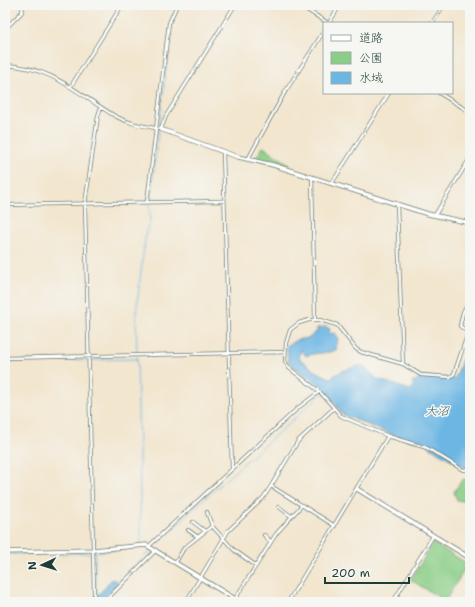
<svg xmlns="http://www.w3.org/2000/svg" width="475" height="607" font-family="'Shantell Sans','Klee One',sans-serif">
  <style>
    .green { fill: #8acd86; stroke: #54855d }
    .water { fill: #6cb6e4; stroke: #467a8c }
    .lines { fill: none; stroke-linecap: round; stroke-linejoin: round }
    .stream { stroke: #6cb6e4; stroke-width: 1 }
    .street-casing { stroke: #69786a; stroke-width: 4 }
    .secondary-casing { stroke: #69786a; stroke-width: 5 }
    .street { stroke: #fff; stroke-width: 2.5 }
    .secondary { stroke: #fff; stroke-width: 3.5 }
    .labels { text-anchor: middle; stroke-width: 3; stroke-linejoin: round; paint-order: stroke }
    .water-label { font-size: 12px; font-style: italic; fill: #325b60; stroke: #f6f6f2 }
  </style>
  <rect width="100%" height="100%" fill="#f6f6f2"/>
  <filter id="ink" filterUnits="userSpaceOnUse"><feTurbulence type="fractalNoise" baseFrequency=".025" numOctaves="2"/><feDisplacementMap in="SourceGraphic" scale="8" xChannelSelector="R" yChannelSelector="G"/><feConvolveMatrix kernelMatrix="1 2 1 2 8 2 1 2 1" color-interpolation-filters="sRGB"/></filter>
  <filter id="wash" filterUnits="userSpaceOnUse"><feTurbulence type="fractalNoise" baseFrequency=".012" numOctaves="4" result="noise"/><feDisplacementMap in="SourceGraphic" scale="16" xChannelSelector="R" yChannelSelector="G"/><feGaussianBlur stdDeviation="0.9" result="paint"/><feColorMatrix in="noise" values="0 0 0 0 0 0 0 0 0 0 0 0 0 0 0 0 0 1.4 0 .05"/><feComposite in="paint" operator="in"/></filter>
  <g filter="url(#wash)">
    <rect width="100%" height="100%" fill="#f2e6cf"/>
    <!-- green -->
    <path class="green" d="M 263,147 L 289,164 L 288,167 L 256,158 Z
      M 470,478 L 470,502 L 457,500 L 454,492 L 462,480 Z
      M 433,543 L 468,564 L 445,601 L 411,580 Z"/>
    <!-- water -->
    <path class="water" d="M 325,326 L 330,329 L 329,334 L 335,333 L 338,338 L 336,350 C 326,354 316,352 306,356 L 301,350 L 299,355 L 299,358 L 315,371 L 330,378 L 342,371 L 362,365 L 377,379 L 410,390 L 414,386 L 412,382 L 418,380 L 419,376 L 455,379 L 470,338 L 470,467 L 465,468 L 430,447 L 425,442 L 420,440 L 413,441 L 390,434 L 342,414 L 335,403 L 330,400 L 330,391 L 326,395 L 320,388 L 321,386 L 291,365 L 288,360 L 287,346 L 296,340 L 309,338 L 314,333 L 317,333 L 317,328 L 324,328 Z
      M 111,580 L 116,580 L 117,585 L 100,602 L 89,602 L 101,592 Z"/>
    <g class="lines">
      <!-- stream -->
      <path class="stream" d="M 150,201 L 171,27 L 174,17 L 180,5
        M 137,354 L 136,312 L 146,231 L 150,221 L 149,204
        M 137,357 L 141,544
        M 91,360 L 137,359
        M 5,361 L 86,360
        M 154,547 L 196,506 L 324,392
        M 6,554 L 90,553
        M 118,582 L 151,550
        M 99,595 L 96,591 L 95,552 L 141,547"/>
    </g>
  </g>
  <g filter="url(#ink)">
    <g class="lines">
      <!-- street casing -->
      <g class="street-casing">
        <path id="street" d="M 299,5 L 328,23
          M 329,23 L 340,5
          M 432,23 L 444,5
          M 5,29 L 22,12 L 23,5
          M 5,65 C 55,68 76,93 115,116 C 129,124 145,126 160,129
          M 71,86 L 122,5
          M 439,93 L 470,112
          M 161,129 L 166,116 L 235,5
          M 223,152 L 232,469
          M 248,159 L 285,92 L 324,31
          M 312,177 L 315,319
          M 332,183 L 389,93
          M 147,202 L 169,23 L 177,5
          M 397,204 L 403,364
          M 5,205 L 223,201
          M 435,215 L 470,158
          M 470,300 L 463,312 L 460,326 L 470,334
          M 468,333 L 454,374 L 450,377 L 421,375 L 403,364 L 361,352 L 356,349 L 337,325 L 320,320 L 309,320 L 299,323 L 290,330 L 286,343 L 285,361 L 289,368 L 320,392 L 341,416 L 388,436 L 427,448 L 463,470 L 470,469
          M 5,358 L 285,352
          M 271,486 L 298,441 L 334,408
          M 279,507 L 291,516
          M 193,522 L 205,531
          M 212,526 L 234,550 L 255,565
          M 188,530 L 198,537
          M 264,535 L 271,542
          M 149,546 L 298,408 L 319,392
          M 176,562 L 184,548 L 212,526 L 207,512
          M 5,592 L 5,602
          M 235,599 L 276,534 L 302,505
          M 86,602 L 94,596 L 94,592 L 85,204 L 98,116 L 101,107
          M 104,602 L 156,550
          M 186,602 L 228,531 L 263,498 L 271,486 L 335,526
          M 288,602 L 388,436
          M 393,602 L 433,536"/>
      </g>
      <!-- secondary casing -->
      <g class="secondary-casing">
        <path id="secondary" d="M 160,129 L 238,157 L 273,165 L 428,214 L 470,223
          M 357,489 L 470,558
          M 5,552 L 93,550 L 146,545 L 240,602"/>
      </g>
      <!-- street -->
      <use href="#street" class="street"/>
      <!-- secondary -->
      <use href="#secondary" class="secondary"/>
    </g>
  </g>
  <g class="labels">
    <!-- water labels -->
    <g class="water-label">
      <text x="437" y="415">大沼</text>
    </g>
  </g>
  <!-- margin -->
  <rect width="475" height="607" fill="none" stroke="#f6f6f2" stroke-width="20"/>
  <!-- legend -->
  <rect x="323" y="22" width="130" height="72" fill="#f6f6f2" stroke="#a0aca6"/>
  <rect x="331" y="35" width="20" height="6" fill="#ffffff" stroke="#a0aca6"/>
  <text x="359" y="42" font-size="12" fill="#1f3d34">道路</text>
  <rect x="331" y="52" width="20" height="12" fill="#8acd86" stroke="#a0aca6"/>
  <text x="359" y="62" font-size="12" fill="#1f3d34">公園</text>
  <rect x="331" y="72" width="20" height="12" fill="#6cb6e4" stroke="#a0aca6"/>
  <text x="359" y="82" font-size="12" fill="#1f3d34">水域</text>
  <!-- north arrow -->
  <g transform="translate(42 565) rotate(266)" stroke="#f6f6f2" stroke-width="3" paint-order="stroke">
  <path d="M0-3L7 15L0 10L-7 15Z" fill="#1f3d34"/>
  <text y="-6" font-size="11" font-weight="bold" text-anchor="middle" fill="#1f3d34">N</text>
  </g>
  <!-- scale -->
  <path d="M325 577v6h84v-6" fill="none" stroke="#1f3d34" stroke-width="2"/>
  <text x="331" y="577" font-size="12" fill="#1f3d34" stroke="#f6f6f2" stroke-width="3" paint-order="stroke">200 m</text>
</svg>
